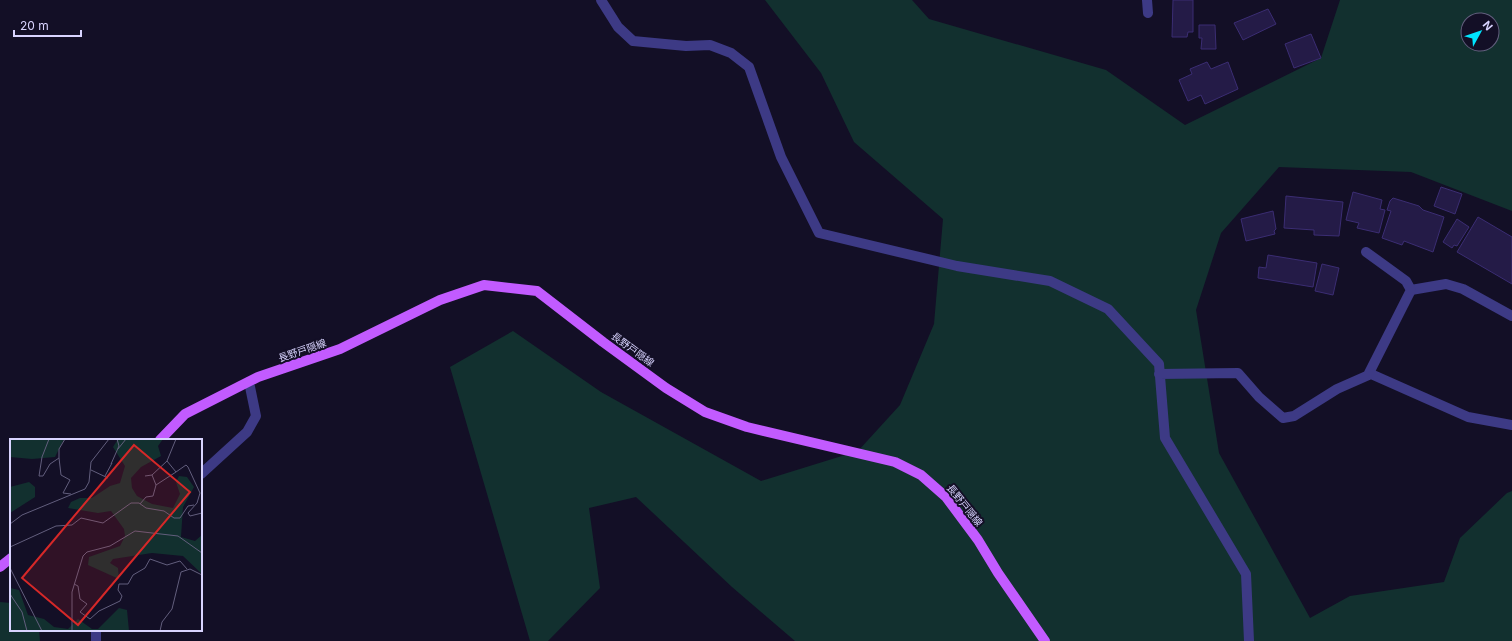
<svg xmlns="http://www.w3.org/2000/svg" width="1512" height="641" font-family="Inter,'Noto Sans JP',sans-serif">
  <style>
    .green { fill: #12302f; fill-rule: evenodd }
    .building { fill: #241b47; stroke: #3b2d73 }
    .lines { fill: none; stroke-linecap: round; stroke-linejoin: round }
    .service { stroke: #3d3a85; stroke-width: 10 }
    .minor { stroke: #3d3a85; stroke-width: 10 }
    .primary { stroke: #c25bff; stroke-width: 10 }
    .labels { text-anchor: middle; stroke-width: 4; stroke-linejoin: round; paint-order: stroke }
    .street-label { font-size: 10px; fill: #d9d4ff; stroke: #130f26 }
    .inset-road { fill: none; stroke: #625e7d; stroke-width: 1 }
    .view { fill: #d62828; fill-opacity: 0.15; stroke: #d62828; stroke-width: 2 }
    .inset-edge { fill: none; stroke: #d9d4ff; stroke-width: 2 }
  </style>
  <rect width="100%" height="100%" fill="#130f26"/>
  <!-- green -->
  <path class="green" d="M 765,0 L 912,0 L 929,19 L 1106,70 L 1185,125 L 1321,58 L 1340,0 L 1512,0 L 1512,211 L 1411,172 L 1279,167 L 1221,233 L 1196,310 L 1219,453 L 1310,618 L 1350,596 L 1444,582 L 1460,538 L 1507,493 L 1512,491 L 1512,641 L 795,641 L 732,587 L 636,497 L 589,508 L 600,588 L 548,641 L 530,641 L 450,367 L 513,331 L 601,392 L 761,481 L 858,451 L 900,405 L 934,324 L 943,219 L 854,142 L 821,73 ZM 1468,20 L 1492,20 L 1492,44 L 1468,44 Z
    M 0,602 L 11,603 L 11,630 L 39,630 L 40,641 L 0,641 Z"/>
  <!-- building -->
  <path class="building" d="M 1173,0 L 1193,0 L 1193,32 L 1188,32 L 1187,37 L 1172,37 Z
    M 1268,9 L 1276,24 L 1243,40 L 1234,23 Z
    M 1199,25 L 1215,25 L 1216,49 L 1201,49 L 1202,38 L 1199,38 Z
    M 1311,34 L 1321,58 L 1294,68 L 1285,44 Z
    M 1207,62 L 1211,69 L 1228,62 L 1238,89 L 1205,104 L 1201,95 L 1188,101 L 1179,80 L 1192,74 L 1190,69 Z
    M 1441,187 L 1462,194 L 1455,214 L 1434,206 Z
    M 1353,192 L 1382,200 L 1380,209 L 1385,210 L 1379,233 L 1357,228 L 1359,223 L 1346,220 Z
    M 1286,196 L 1343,202 L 1339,236 L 1314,235 L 1314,230 L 1284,228 Z
    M 1393,198 L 1419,206 L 1423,210 L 1444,217 L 1433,252 L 1404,241 L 1402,245 L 1382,238 L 1391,211 L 1387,210 L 1390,201 Z
    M 1273,211 L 1276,229 L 1274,231 L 1275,234 L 1246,241 L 1241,219 Z
    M 1478,217 L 1512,237 L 1512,284 L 1457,252 Z
    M 1457,219 L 1469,227 L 1457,246 L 1454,245 L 1452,248 L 1443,242 Z
    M 1268,255 L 1317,263 L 1313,287 L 1258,278 L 1259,267 L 1266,268 Z
    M 1322,264 L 1339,268 L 1333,295 L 1315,291 Z"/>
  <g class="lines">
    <!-- service -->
    <path class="service" d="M 1411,290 L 1446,284 L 1463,289 L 1512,316"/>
    <!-- minor -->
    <path class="minor" d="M 601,0 L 618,27 L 633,41 L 686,46 L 710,45 L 731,53 L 749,67 L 781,157 L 819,233 L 957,266 L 1050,281 L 1108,309 L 1159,364 L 1165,438 L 1246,574 L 1249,641
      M 1147,0 L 1148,13
      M 1366,252 L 1406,281 L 1411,290 L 1368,375
      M 1159,374 L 1238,373 L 1259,397 L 1283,418 L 1294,416 L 1337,389 L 1371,374 L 1468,417 L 1512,425
      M 201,474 L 247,432 L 256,416 L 249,382
      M 96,630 L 96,641"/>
    <!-- primary -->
    <path class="primary" d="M 160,440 L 185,414 L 258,377 L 340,349 L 440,300 L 484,285 L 537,291 L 603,342 L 666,388 L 705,412 L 747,427 L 895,462 L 921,475 L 946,497 L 978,540 L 998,573 L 1045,641
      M 0,567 L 11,558"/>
  </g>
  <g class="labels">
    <!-- street labels -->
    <g class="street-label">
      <text transform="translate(633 349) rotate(36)" y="4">長野戸隠線</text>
      <text transform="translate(302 350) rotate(-19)" y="4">長野戸隠線</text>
      <text transform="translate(965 505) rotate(51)" y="4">長野戸隠線</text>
    </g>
  </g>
  <!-- overview -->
  <g transform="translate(10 439)">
    <rect width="192" height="192" fill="#130f26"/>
    <path d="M 0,0 L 54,0 L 45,18 L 22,20 L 0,18 ZM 108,0 L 153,0 L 148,7 L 151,17 L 131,28 L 121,39 L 122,49 L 127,57 L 142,65 L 163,69 L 170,55 L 166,43 L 169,37 L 177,38 L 184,48 L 173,68 L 171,98 L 185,102 L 192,96 L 192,135 L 173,117 L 142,114 L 103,120 L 100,124 L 108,129 L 109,140 L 78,126 L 79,118 L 110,107 L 115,97 L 114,90 L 101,72 L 88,74 L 58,69 L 61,63 L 70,59 L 82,59 L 100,47 L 110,44 L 115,27 L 103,8 ZM 19,43 L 25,48 L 25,58 L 0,74 L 0,48 ZM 0,149 L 9,151 L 18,176 L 34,180 L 44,188 L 58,190 L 68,180 L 82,190 L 88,190 L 109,169 L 117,171 L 119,192 L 0,192 Z" fill="#12302f"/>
    <path class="inset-road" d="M 39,0 L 32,18 L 29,37 L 33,37 L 40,25 L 49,19 L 51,36 L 60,41 L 53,54 L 61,55M 166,0 L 157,22 L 166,33 L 176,26 L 178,28 L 190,54 L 187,64 L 178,74 L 180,77 L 192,74M 108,10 L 116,0M 49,19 L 49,10 L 55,0M 101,25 L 109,7 L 107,0M 81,31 L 98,39M 142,36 L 157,22M 95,37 L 102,24M 135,37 L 142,36 L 146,46M 130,65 L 136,58 L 143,57 L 146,46 L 166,33M 0,85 L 12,76 L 75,50 L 79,43 L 81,23 L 99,0M 0,108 L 46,87 L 62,86 L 71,79 L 93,84 L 121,64 L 129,64 L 136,69 L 154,72 L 164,79 L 170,79 L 178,67 L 184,66M 0,129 L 32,192M 64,145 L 68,147 L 70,160 L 77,165 L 70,173 L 80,180 L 89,172 L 110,162 L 112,157 L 108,151 L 109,145 L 118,145 L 123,136 L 135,129 L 140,120 L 157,126 L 170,122 L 177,130M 0,155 L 12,173 L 17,192M 62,192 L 62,153 L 73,117 L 77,113 L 100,107 L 125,92 L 168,97 L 192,114M 150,192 L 152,183 L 162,170 L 171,133 L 180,130 L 192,136"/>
    <path class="view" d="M 124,6 L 180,53 L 68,186 L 12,139 Z"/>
    <rect width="192" height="192" class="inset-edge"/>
  </g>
  <!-- north arrow -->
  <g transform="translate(1480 32) rotate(50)"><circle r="19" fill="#130f26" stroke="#625e7d"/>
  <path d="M0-3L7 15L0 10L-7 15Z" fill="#00e5ff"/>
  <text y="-6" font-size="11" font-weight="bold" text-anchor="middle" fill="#d9d4ff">N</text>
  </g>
  <!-- scale -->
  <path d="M14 30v6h67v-6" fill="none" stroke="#d9d4ff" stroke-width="2"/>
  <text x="20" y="30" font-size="12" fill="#d9d4ff" stroke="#130f26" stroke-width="3" paint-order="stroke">20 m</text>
</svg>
